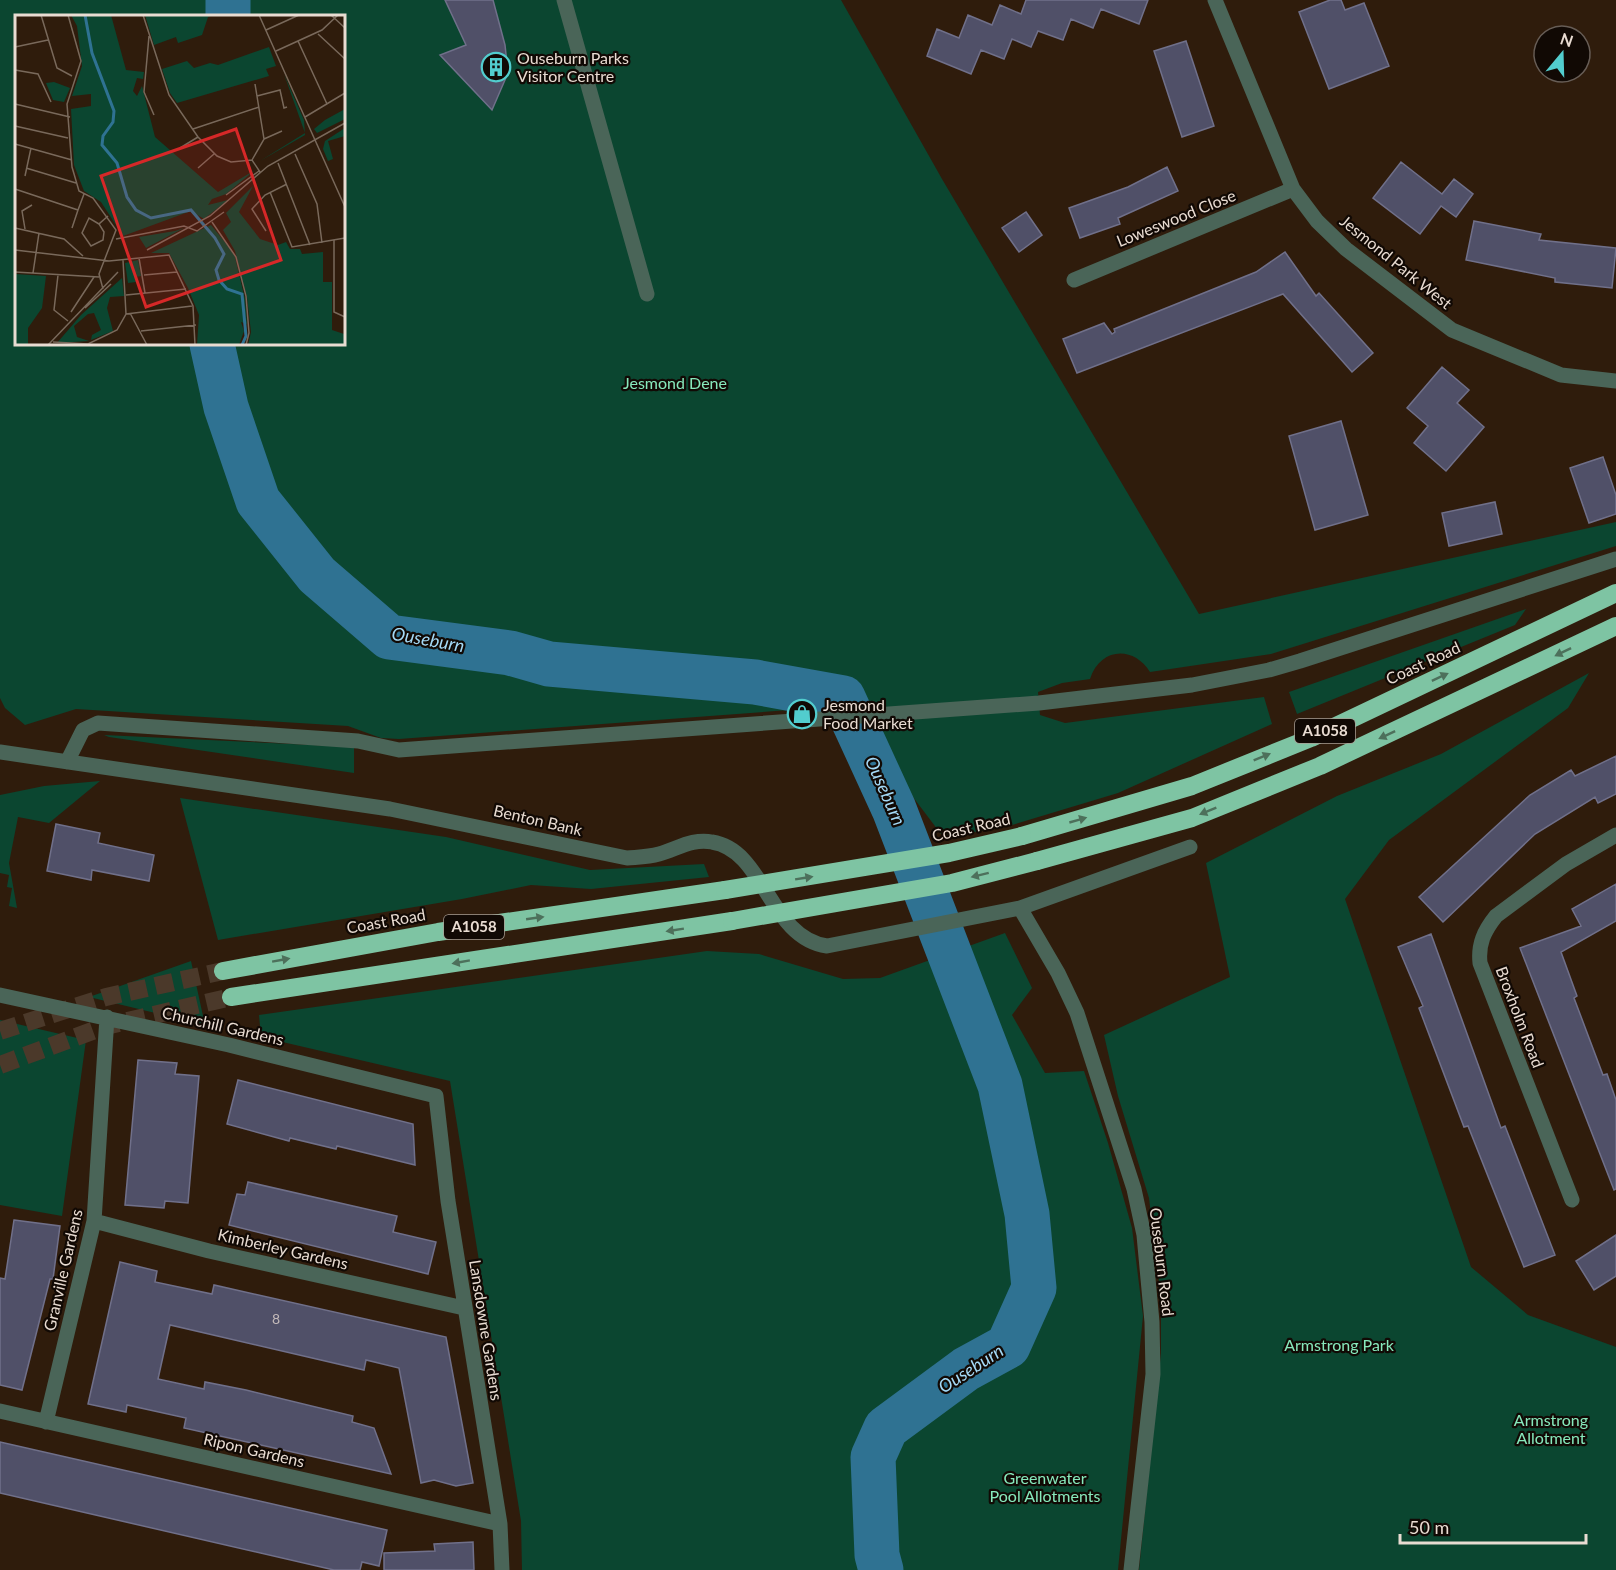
<svg xmlns="http://www.w3.org/2000/svg" width="1616" height="1570" font-family="Lato,sans-serif">
  <style>
    .green { fill: #0b4630; fill-rule: evenodd }
    .lines { fill: none; stroke-linecap: round; stroke-linejoin: round }
    .river { stroke: #2f7292; stroke-width: 45 }
    .building { fill: #505068; stroke: #70708a; stroke-width: 1.5 }
    .highway-tunnel { stroke: #4b392a; stroke-width: 18; stroke-dasharray: 18 9; stroke-linecap: butt }
    .minor { stroke: #4a6558; stroke-width: 15 }
    .highway { stroke: #7ec4a3; stroke-width: 18 }
    .highway-bridge { stroke: #7ec4a3; stroke-width: 18 }
    .oneway { fill: #4d705b }
    .labels { text-anchor: middle; stroke-width: 4.5; stroke-linejoin: round; paint-order: stroke }
    .number-label { font-size: 14px; fill: #c3b9b8 }
    .shield { fill: #110904; stroke: #a89d94; stroke-width: 1.5 }
    .shield-label { font-size: 15px; font-weight: bold; fill: #e9dcd2 }
    .poi-label { font-size: 16px; fill: #e9dcd2; stroke: #110904; text-anchor: start }
    .street-label { font-size: 16px; fill: #e9dcd2; stroke: #110904 }
    .park-label { font-size: 16px; fill: #87e9bc; stroke: #110904 }
    .water-label { font-size: 18px; font-style: italic; fill: #a4d9f6; stroke: #110904 }
    .inset-river { fill: none; stroke: #2f7292; stroke-width: 3 }
    .inset-road { fill: none; stroke: #79695b; stroke-width: 1.5 }
    .view { fill: #d62828; fill-opacity: 0.15; stroke: #d62828; stroke-width: 3 }
    .inset-edge { fill: none; stroke: #e9dcd2; stroke-width: 3 }
  </style>
  <rect width="100%" height="100%" fill="#2f1c0c"/>
  <!-- green -->
  <path class="green" d="M 0,0 L 841,0 L 942,179 L 1199,614 L 1616,522 L 1616,546 L 1271,654 L 1150,672 C 1133,645 1100,648 1090,679 L 1062,683 L 1038,692 L 1040,715 L 1065,723 L 1264,697 L 1272,724 L 1118,793 L 1012,825 L 944,838 L 844,706 L 399,739 L 381,738 L 348,726 L 76,709 L 25,725 L 5,708 L 0,698 ZM 16,16 L 344,16 L 344,344 L 16,344 Z
    M 1526,609 L 1515,625 L 1297,714 L 1289,692 Z
    M 1589,673 L 1568,708 L 1389,840 L 1345,899 L 1471,1267 L 1528,1315 L 1616,1347 L 1616,1570 L 1139,1570 L 1161,1353 L 1161,1298 L 1149,1198 L 1118,1096 L 1104,1035 L 1230,977 L 1206,863 L 1337,796 L 1441,754 Z
    M 104,735 L 354,747 L 354,773 L 109,737 Z
    M 100,781 L 49,823 L 18,817 L 9,863 L 17,908 L 9,906 L 12,888 L 7,887 L 9,875 L 0,873 L 0,795 L 44,786 Z
    M 180,798 L 446,837 L 590,870 L 704,864 L 709,877 L 591,889 L 531,885 L 462,899 L 218,940 Z
    M 1005,933 L 1032,988 L 1012,1015 L 1045,1073 L 1084,1071 L 1108,1143 L 1132,1228 L 1143,1316 L 1118,1570 L 522,1570 L 521,1521 L 450,1081 L 261,1037 L 259,1015 L 707,951 L 759,954 L 843,979 L 880,978 Z
    M 191,961 L 205,1025 L 89,997 Z
    M 0,1020 L 86,1040 L 62,1216 L 0,1205 Z"/>
  <g class="lines">
    <!-- river -->
    <path class="river" d="M 228,0 L 228,16
      M 212,344 L 226,407 L 258,501 L 317,575 L 389,637 L 510,653 L 549,664 L 755,682 L 843,698 L 894,809 L 1000,1085 L 1027,1214 L 1034,1288 L 1008,1346 L 966,1369 L 886,1428 L 873,1457 L 877,1555 L 881,1570"/>
  </g>
  <!-- building -->
  <path class="building" d="M 445,0 L 493,0 L 505,45 L 508,73 L 492,110 L 440,55 L 466,45 Z
    M 1026,0 L 1148,0 L 1139,24 L 1101,9 L 1093,28 L 1071,19 L 1063,40 L 1038,31 L 1031,47 L 1012,39 L 1004,59 L 981,50 L 971,74 L 927,56 L 937,29 L 959,38 L 968,15 L 992,25 L 1000,5 L 1021,14 Z
    M 1330,0 L 1341,0 L 1345,10 L 1364,3 L 1389,66 L 1329,89 L 1299,12 Z
    M 1186,41 L 1214,126 L 1182,137 L 1154,51 Z
    M 1401,162 L 1442,194 L 1454,179 L 1473,194 L 1456,217 L 1441,206 L 1420,234 L 1373,198 Z
    M 1167,167 L 1178,191 L 1118,218 L 1120,224 L 1080,238 L 1069,208 L 1128,187 Z
    M 1026,212 L 1042,235 L 1019,252 L 1002,228 Z
    M 1474,221 L 1541,234 L 1539,240 L 1616,248 L 1612,288 L 1555,282 L 1555,278 L 1466,260 Z
    M 1285,252 L 1316,296 L 1319,293 L 1373,353 L 1352,372 L 1283,294 L 1077,373 L 1063,339 L 1104,323 L 1112,334 L 1115,332 L 1114,329 L 1256,272 Z
    M 1442,367 L 1469,390 L 1457,403 L 1484,427 L 1446,471 L 1414,443 L 1428,426 L 1407,408 Z
    M 1341,421 L 1368,515 L 1315,530 L 1289,436 Z
    M 1603,457 L 1616,495 L 1616,514 L 1589,523 L 1570,468 Z
    M 1495,502 L 1502,534 L 1449,546 L 1442,513 Z
    M 1616,756 L 1616,794 L 1598,803 L 1595,797 L 1535,834 L 1443,922 L 1419,897 L 1530,795 L 1571,770 L 1575,776 Z
    M 56,824 L 100,833 L 98,843 L 154,855 L 149,881 L 92,870 L 91,880 L 47,871 Z
    M 1616,884 L 1616,921 L 1561,952 L 1577,996 L 1574,998 L 1603,1075 L 1607,1074 L 1616,1100 L 1616,1189 L 1614,1190 L 1520,948 L 1581,926 L 1572,909 Z
    M 1431,934 L 1501,1128 L 1505,1126 L 1555,1255 L 1524,1267 L 1468,1126 L 1464,1127 L 1419,1008 L 1423,1006 L 1398,947 Z
    M 138,1060 L 177,1063 L 175,1074 L 199,1076 L 188,1203 L 165,1201 L 164,1208 L 125,1205 Z
    M 238,1080 L 413,1124 L 415,1165 L 337,1146 L 336,1149 L 290,1138 L 289,1141 L 227,1124 Z
    M 248,1182 L 397,1216 L 393,1232 L 436,1242 L 428,1274 L 229,1225 L 237,1194 L 245,1195 Z
    M 14,1220 L 60,1226 L 53,1279 L 50,1279 L 22,1390 L 0,1385 L 0,1278 L 5,1279 Z
    M 1616,1235 L 1616,1276 L 1594,1290 L 1576,1261 Z
    M 120,1262 L 157,1271 L 155,1282 L 212,1294 L 214,1285 L 446,1337 L 473,1483 L 456,1486 L 434,1480 L 421,1483 L 399,1368 L 366,1360 L 364,1370 L 170,1325 L 158,1379 L 204,1389 L 205,1382 L 246,1390 L 353,1416 L 352,1422 L 374,1428 L 391,1474 L 184,1428 L 186,1418 L 127,1405 L 126,1412 L 88,1404 Z
    M 0,1442 L 387,1530 L 379,1566 L 362,1562 L 360,1570 L 334,1570 L 0,1493 Z
    M 473,1542 L 474,1570 L 384,1570 L 384,1553 L 435,1551 L 434,1544 Z"/>
  <g class="lines">
    <!-- highway-tunnel -->
    <path class="highway-tunnel" d="M 0,1031 L 106,997 L 223,971
      M 0,1065 L 106,1026 L 231,997"/>
    <!-- minor -->
    <path class="minor" d="M 564,0 L 647,294
      M 1215,0 L 1293,189 L 1317,221 L 1346,249 L 1452,330 L 1561,375 L 1616,381
      M 1074,280 L 1293,189
      M 0,752 L 390,809 L 627,858 C 638,857 648,857 659,854 C 677,849 693,838 712,842 C 765,850 769,938 827,946 L 1020,908 L 1190,847
      M 67,762 L 83,730 L 98,723 L 358,741 L 399,750 L 1039,703 L 1192,685 L 1269,670 L 1300,661 L 1616,559
      M 1020,908 L 1058,973 L 1077,1013 L 1134,1189 L 1144,1235 L 1152,1322 L 1153,1374 L 1131,1570
      M 0,995 L 229,1045 L 436,1096 L 448,1201 L 500,1524 L 502,1570
      M 1572,1200 L 1480,963 C 1478,944 1484,931 1496,916 L 1566,864 L 1616,835
      M 94,1221 L 209,1251 L 464,1308
      M 0,1411 L 500,1524
      M 46,1422 L 94,1221 L 107,1017"/>
    <!-- highway -->
    <path class="highway" d="M 1022,836 L 1192,786 L 1311,738 L 1616,593
      M 1037,861 L 1192,818 L 1320,766 L 1616,626
      M 223,971 L 438,932 L 725,890
      M 231,997 L 732,921"/>
    <!-- highway-bridge -->
    <path class="highway-bridge" d="M 725,890 L 949,853 L 1022,836
      M 732,921 L 952,883 L 1037,861"/>
  </g>
  <!-- one-way arrows -->
  <defs><path id="oneway-solid" d="M-6-.8H1V-3.2L6.5 0L1 3.2V.8H-6Z" transform="scale(1.5)"/></defs>
  <g class="oneway">
    <use href="#oneway-solid" transform="translate(1563 652) rotate(154)"/>
    <use href="#oneway-solid" transform="translate(1440 677) rotate(-25)"/>
    <use href="#oneway-solid" transform="translate(1387 735) rotate(155)"/>
    <use href="#oneway-solid" transform="translate(1262 757) rotate(-22)"/>
    <use href="#oneway-solid" transform="translate(1208 811) rotate(158)"/>
    <use href="#oneway-solid" transform="translate(1078 820) rotate(-16)"/>
    <use href="#oneway-solid" transform="translate(980 875) rotate(166)"/>
    <use href="#oneway-solid" transform="translate(804 878) rotate(-9)"/>
    <use href="#oneway-solid" transform="translate(535 918) rotate(-8)"/>
    <use href="#oneway-solid" transform="translate(675 930) rotate(171)"/>
    <use href="#oneway-solid" transform="translate(281 960) rotate(-10)"/>
    <use href="#oneway-solid" transform="translate(461 962) rotate(170)"/>
  </g>
  <!-- icons -->
  <defs>
    <g id="building-ring" transform="scale(1.5)"><circle r="9.5" fill="#110904" stroke="#52cdce" stroke-width="1.5"/><path d="M-4-6H4V6H1V3H-1V6H-4ZM-2.5-4.3h1.7v1.8h-1.7ZM.8-4.3h1.7v1.8H.8ZM-2.5-1h1.7V.8h-1.7ZM.8-1h1.7V.8H.8Z" fill="#52cdce"/></g>
    <g id="shop-ring" transform="scale(1.5)"><circle r="9.5" fill="#110904" stroke="#52cdce" stroke-width="1.5"/><path d="M-5-2.5h2.3a2.7 3.5 0 0 1 5.4 0H5L5.5 6h-11ZM-1.5-2.5h3a1.5 2.3 0 0 0-3 0Z" fill="#52cdce"/></g>
  </defs>
  <g fill-rule="evenodd">
    <use href="#building-ring" x="496" y="67"/>
    <use href="#shop-ring" x="802" y="714"/>
  </g>
  <g class="labels">
    <!-- number labels -->
    <g class="number-label">
      <text x="276" y="1324">8</text>
    </g>
    <!-- shield labels -->
    <g class="shield">
      <rect x="1295" y="719" width="60" height="24" rx="4.5"/>
      <rect x="444" y="915" width="60" height="24" rx="4.5"/>
    </g>
    <g class="shield-label">
      <text x="1325" y="736">A1058</text>
      <text x="474" y="932">A1058</text>
    </g>
    <!-- poi labels -->
    <g class="poi-label">
      <text x="517" y="64">Ouseburn Parks<tspan x="517" dy="18">Visitor Centre</tspan></text>
      <text x="823" y="711">Jesmond<tspan x="823" dy="18">Food Market</tspan></text>
    </g>
    <!-- street labels -->
    <g class="street-label">
      <text transform="translate(1176 218) rotate(-22)" y="6">Loweswood Close</text>
      <text transform="translate(1396 262) rotate(39)" y="6">Jesmond Park West</text>
      <text transform="translate(1423 663) rotate(-25)" y="6">Coast Road</text>
      <text transform="translate(538 820) rotate(13)" y="6">Benton Bank</text>
      <text transform="translate(971 827) rotate(-13)" y="6">Coast Road</text>
      <text transform="translate(386 921) rotate(-10)" y="6">Coast Road</text>
      <text transform="translate(1520 1017) rotate(69)" y="6">Broxholm Road</text>
      <text transform="translate(223 1026) rotate(13)" y="6">Churchill Gardens</text>
      <text transform="translate(283 1249) rotate(13)" y="6">Kimberley Gardens</text>
      <text transform="translate(1162 1262) rotate(83)" y="6">Ouseburn Road</text>
      <text transform="translate(63 1270) rotate(-77)" y="6">Granville Gardens</text>
      <text transform="translate(486 1330) rotate(81)" y="6">Lansdowne Gardens</text>
      <text transform="translate(254 1450) rotate(13)" y="6">Ripon Gardens</text>
    </g>
    <!-- park labels -->
    <g class="park-label">
      <text x="675" y="389">Jesmond Dene</text>
      <text x="1339" y="1351">Armstrong Park</text>
      <text x="1551" y="1426">Armstrong<tspan x="1551" dy="18">Allotment</tspan></text>
      <text x="1045" y="1484">Greenwater<tspan x="1045" dy="18">Pool Allotments</tspan></text>
    </g>
    <!-- water labels -->
    <g class="water-label">
      <text transform="translate(428 640) rotate(10)" y="6">Ouseburn</text>
      <text transform="translate(885 791) rotate(66)" y="6">Ouseburn</text>
      <text transform="translate(971 1369) rotate(-33)" y="6">Ouseburn</text>
    </g>
  </g>
  <!-- overview -->
  <g transform="translate(15 15)">
    <rect width="330" height="330" fill="#2f1c0c"/>
    <path d="M 56,0 L 96,0 L 111,55 L 129,57 L 128,64 L 122,63 L 118,76 L 122,81 L 127,71 L 140,122 L 203,177 L 240,155 L 211,179 L 197,184 L 193,190 L 213,185 L 189,204 L 176,196 L 108,221 L 86,187 L 69,176 L 59,150 L 56,94 L 76,91 L 76,79 L 57,81 L 67,51 L 62,11 ZM 130,0 L 199,0 L 193,2 L 187,20 L 163,28 L 161,22 L 139,30 ZM 254,32 L 261,51 L 251,54 L 254,61 L 162,88 L 155,78 L 147,54 L 172,46 L 179,53 L 195,48 L 203,50 ZM 269,59 L 289,105 L 290,120 L 245,146 L 290,118 ZM 39,67 L 55,73 L 49,87 L 38,85 L 31,68 ZM 330,94 L 330,104 L 302,118 L 299,114 L 310,105 ZM 330,113 L 330,121 L 313,126 L 318,144 L 313,146 L 308,134 L 310,126 ZM 238,171 L 224,197 L 245,224 L 263,230 L 271,227 L 275,234 L 285,234 L 287,239 L 308,237 L 308,267 L 317,267 L 317,315 L 329,319 L 329,330 L 233,330 L 236,317 L 232,282 L 220,236 L 208,215 L 216,207 L 211,198 ZM 196,210 L 219,238 L 230,284 L 232,309 L 226,307 L 229,316 L 224,330 L 182,330 L 184,300 L 173,273 L 154,238 L 136,238 ZM 169,213 L 131,233 L 124,222 L 160,216 ZM 123,245 L 126,261 L 120,262 L 121,267 L 113,268 L 110,248 ZM 0,259 L 31,261 L 27,293 L 13,313 L 13,330 L 0,330 ZM 107,263 L 109,281 L 95,282 L 92,293 L 98,316 L 76,325 L 77,320 L 86,315 L 79,298 L 73,299 L 59,311 L 62,322 L 74,326 L 42,328 L 66,300 Z" fill="#0b4630"/>
    <path class="inset-river" d="M 70,0 L 77,38 L 99,96 L 98,107 L 88,121 L 87,130 L 102,148 L 112,182 L 121,195 L 136,203 L 176,195 L 200,223 L 209,239 L 201,255 L 204,265 L 212,274 L 227,279 L 231,321 L 227,330"/>
    <path class="inset-road" d="M 26,0 L 42,53 L 57,61M 53,0 L 66,46 L 52,89 L 57,152 L 64,176 L 78,183 L 101,215 L 84,259 L 88,274M 128,0 L 154,80 L 183,122 L 202,141 L 216,147 L 237,145 L 245,157M 244,0 L 330,192M 316,0 L 330,13M 251,15 L 284,0M 303,19 L 330,44M 134,21 L 129,77 L 139,100M 283,26 L 312,89M 0,32 L 33,25M 261,36 L 307,15 L 323,0M 0,55 L 23,59 L 36,87M 242,81 L 265,75 L 269,93 L 272,92M 0,89 L 55,102M 290,102 L 330,78M 0,111 L 53,123M 178,114 L 244,92M 249,124 L 267,116M 0,129 L 57,145M 165,133 L 183,122M 280,139 L 302,189 L 307,228M 237,145 L 249,124 L 240,69M 263,148 L 295,230M 11,153 L 61,168M 183,153 L 199,139M 10,161 L 16,133M 0,174 L 63,195 L 69,179M 255,177 L 277,232 L 330,223M 211,180 L 244,156M 197,207 L 221,242 L 231,281 L 234,318 L 231,330M 84,209 L 74,203 L 67,218 L 76,231 L 88,225 L 89,217 L 84,209 L 93,201M 0,213 L 49,224 L 68,241M 57,213 L 63,195M 10,214 L 7,196 L 17,190M 251,216 L 237,194 L 250,180 L 272,169M 101,224 L 169,211 L 182,216 L 209,197M 319,225 L 319,297 L 330,302M 0,235 L 94,246 L 154,240 L 178,291 L 180,330M 132,235 L 195,201 L 253,151 L 330,108M 124,243 L 130,278M 0,257 L 84,262M 18,258 L 24,218M 43,260 L 39,295 L 53,306M 129,260 L 162,257M 111,280 L 171,274M 70,293 L 96,269M 56,297 L 79,262M 115,298 L 132,330M 111,299 L 177,291M 126,316 L 181,310M 38,327 L 73,329 L 102,315 L 111,299 L 108,245M 33,330 L 103,257"/>
    <path class="view" d="M 221,114 L 266,245 L 131,292 L 86,161 Z"/>
    <rect width="330" height="330" class="inset-edge"/>
  </g>
  <!-- north arrow -->
  <g transform="translate(1562 54) rotate(19)"><circle r="28" fill="#110904" stroke="#675d56" stroke-width="1.5"/>
  <path d="M0-4.5L10 22L0 15L-10 22Z" fill="#52cdce"/>
  <text y="-9" font-size="16" font-weight="bold" text-anchor="middle" fill="#e9dcd2">N</text>
  </g>
  <!-- scale -->
  <path d="M1400 1534v9h186v-9" fill="none" stroke="#e9dcd2" stroke-width="3"/>
  <text x="1409" y="1534" font-size="18" fill="#e9dcd2" stroke="#110904" stroke-width="4.5" paint-order="stroke">50 m</text>
</svg>
